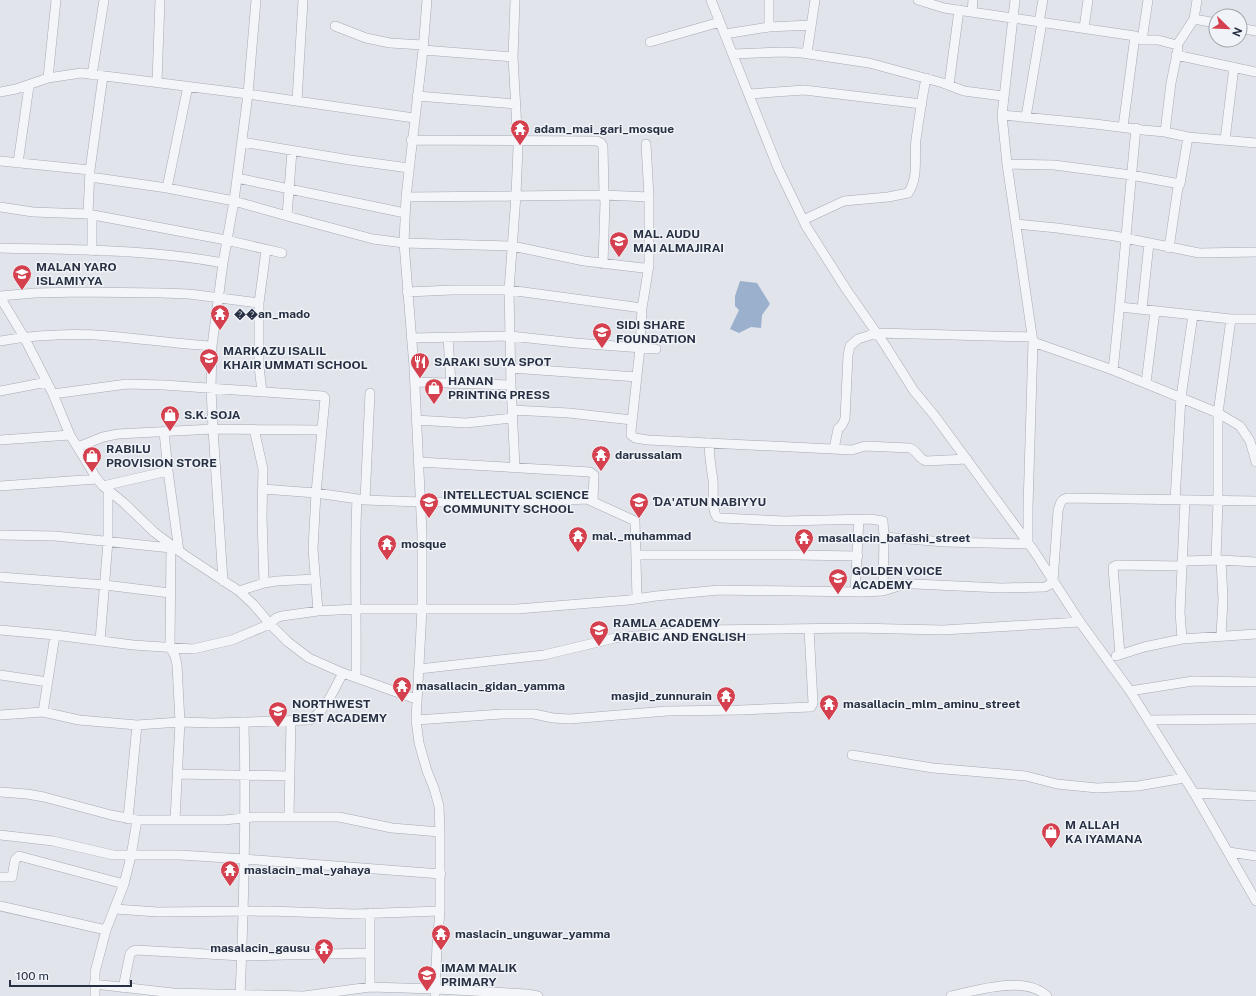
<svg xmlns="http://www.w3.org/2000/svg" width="1256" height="996" font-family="'Public Sans',sans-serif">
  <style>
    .water { fill: #9ab0cc }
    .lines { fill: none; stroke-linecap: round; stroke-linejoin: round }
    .minor-casing { stroke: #a6aab5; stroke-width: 10 }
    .minor { stroke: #f4f5f8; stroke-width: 9 }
    .labels { text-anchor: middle; stroke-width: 3; stroke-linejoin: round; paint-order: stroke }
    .poi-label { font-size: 12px; font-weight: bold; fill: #283043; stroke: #f0f3f7; text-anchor: start }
  </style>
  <rect width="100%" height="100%" fill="#e1e4ea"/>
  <!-- water -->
  <path class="water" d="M 740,281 L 757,283 L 770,304 L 762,315 L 761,328 L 751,327 L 739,333 L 730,329 L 739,310 L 735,306 L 735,296 Z"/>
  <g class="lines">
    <!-- minor casing -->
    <g class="minor-casing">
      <path id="minor" d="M 427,0 L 423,50 L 406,197 L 404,243 L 414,367 L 422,534 L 422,610 L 416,720 L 419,743 L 427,771 L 434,788 L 439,806 L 440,832 L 440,911 L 437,944 L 435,996
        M 515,0 L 513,57 L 518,147 L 516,195 L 509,290 L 511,385 L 515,468
        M 711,0 L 778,168 L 806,226 L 846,289 L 885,345 L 914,391 L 934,415 L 1034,551 L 1080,622 L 1130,691 L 1194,793 L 1256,901
        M 769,0 L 769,27
        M 918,0 L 944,8 L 1135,36 L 1142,40 L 1158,40 L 1177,45
        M 972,12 L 973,0
        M 1194,19 L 1216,23
        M 1039,22 L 1043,0
        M 335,26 L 366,38 L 390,43 L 423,45
        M 1084,28 L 1088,0
        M 1240,28 L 1256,31
        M 725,34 L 769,27 L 811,25
        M 1142,40 L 1148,0
        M 650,42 L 720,22
        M 423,50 L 513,57
        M 807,53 L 815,0
        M 733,54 L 783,52 L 802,53 L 869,63 L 943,83 L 964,91 L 1003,96
        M 1176,55 L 1256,72
        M 92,75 L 104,0
        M 48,78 L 56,0
        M 157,82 L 160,0
        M 949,85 L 959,10
        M 0,92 L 16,89 L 48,78 L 81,73 L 248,94 L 414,118
        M 749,94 L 804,90 L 922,104
        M 417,96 L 515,104
        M 297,101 L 303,0
        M 1002,115 L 1095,124 L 1143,130 L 1165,132 L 1188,137 L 1256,143
        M 1026,117 L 1042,22
        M 1123,127 L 1135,36
        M 1165,132 L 1171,83 L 1178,49 L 1177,45 L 1194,19 L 1197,0
        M 411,140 L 597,141 L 601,143 L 603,146 L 604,195 L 605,202 L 603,264
        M 1225,140 L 1234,67
        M 242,142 L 350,160 L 409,168
        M 646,144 L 649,197 L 649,265 L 642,308 L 640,348 L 631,431 L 631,435 L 635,438 L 648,440 L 852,450 L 865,446 L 910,448 C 917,451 919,459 926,461 L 967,459
        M 0,161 L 90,170
        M 18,163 L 29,86
        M 1007,164 L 1054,165 L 1131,175 L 1180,184
        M 90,177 L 167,188 L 234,201 L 287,216 L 373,239 L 404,243 L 512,246 L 584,261 L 643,268 L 648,267
        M 237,178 L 405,213
        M 167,188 L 188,86
        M 406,197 L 604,195 L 649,197
        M 0,207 L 33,212 L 88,214 L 226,240 L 282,253
        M 88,214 L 90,170 L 103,76
        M 287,216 L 292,151
        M 803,220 L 844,201 L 888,197 L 908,193 C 919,178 914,156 916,139 C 919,119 922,98 926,78
        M 1016,224 L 1057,228 L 1115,236 L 1199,253 L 1256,252
        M 0,248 C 74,250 149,249 223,263
        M 1169,248 L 1178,187 L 1180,184 L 1188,137
        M 92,251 L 92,215
        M 407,292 L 452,290 L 509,290 L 642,308
        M 0,296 L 35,293 L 82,292 L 161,293 L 189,294 L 259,303
        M 0,297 L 24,337 L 53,394 L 70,435 L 97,479 L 103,486 L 124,503 L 154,532 L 186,556 L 239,591 L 253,604 L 270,624 L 288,642 L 309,658 L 343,673 L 416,699
        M 1120,307 L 1231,319 L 1256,319
        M 1142,309 L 1149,243
        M 448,337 L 451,384
        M 411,338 L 510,336 L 575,343 L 656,349
        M 0,341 C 36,335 73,333 109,336 C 144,339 178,344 212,346
        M 1033,342 L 1113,370 L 1218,413 L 1240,426 L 1250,441 L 1256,462
        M 511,368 L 637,377
        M 1113,370 C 1122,290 1128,209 1136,128
        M 415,382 L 511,385
        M 1146,383 L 1155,311
        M 0,391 L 47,382
        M 262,392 L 259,366 L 259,303 L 266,250
        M 53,394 L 127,384 L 164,385 L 323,396 L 325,398 L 316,493 L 313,549 L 318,611
        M 512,410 L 569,413 L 632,420
        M 416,420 L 466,423 L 512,418
        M 254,429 L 263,469 L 262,516 L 264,583
        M 164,432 L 168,471 L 179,551
        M 0,440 L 70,435
        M 709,443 C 709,455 711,467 713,480 C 714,490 711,509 717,517 L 721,518 L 784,521 L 870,519 L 883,521 L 884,537 L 883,591
        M 78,447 L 103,437 L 118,434 L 213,429 L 321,430
        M 834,449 L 838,429 L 842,425 L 845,419 L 848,355 L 850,346 L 858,339 L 877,333 L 1032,337
        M 419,462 L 590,472 L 594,475 L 593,501
        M 0,486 L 97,479
        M 103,486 L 168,471
        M 263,489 L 316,493 L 365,500 L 420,502 L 521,502 L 587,499 L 635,521 L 637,599
        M 365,500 L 370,393
        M 1175,500 L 1181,397 L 1193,315
        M 0,535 L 55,536 L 171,548
        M 884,537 L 945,542 L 1028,544 L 1028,507 L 1033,342 L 1007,164 L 1002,115 L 1015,0
        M 171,545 L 170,647 L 175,656 L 177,665 L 180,722 L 175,820
        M 636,555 L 796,555 L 858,556
        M 1216,560 L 1218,500 L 1218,413 L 1231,319
        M 1182,561 L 1221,560 L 1256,562
        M 0,577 L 105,585 L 170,593
        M 223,581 L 213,429 L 211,389 L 212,346 L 223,263 L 234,201 L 248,94 L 256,0
        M 239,591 L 264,583 L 277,581 L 315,579
        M 855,592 L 859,519
        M 0,630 L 55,635 L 133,645 L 193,649 L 232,640 L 270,624 L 276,618 L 282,616 L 318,611 L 357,609 L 517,609 L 629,600 L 656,596 L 719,590 L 862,592 L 883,591 L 905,584 L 915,584 L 1001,588 L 1045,587 L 1049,585 L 1053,581 L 1058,511 C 1060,504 1060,500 1067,498 L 1256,501
        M 1221,636 L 1223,599 L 1221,560
        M 1182,639 L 1180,612 L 1185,500
        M 100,641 L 108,541 L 108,490
        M 1120,655 L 1113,567 L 1117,565 L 1182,566
        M 1116,656 L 1144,647 L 1182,639 L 1256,634
        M 419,669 L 544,655 L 615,638 L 704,630 L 854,628 L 943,630 L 1080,622
        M 0,675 L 48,682
        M 356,677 C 357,617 354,558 357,499
        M 1130,691 L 1193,681 L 1256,682
        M 43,712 L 55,635
        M 0,715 L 43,712 L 79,720 L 137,725 L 180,722 L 214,723 L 310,720 C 326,710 334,689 343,673
        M 416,720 L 502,714 L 534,714 L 553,718 L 570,719 L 667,711 L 741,710 L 811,707 L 813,703 L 809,629
        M 1148,720 L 1256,719
        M 852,755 L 933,768 L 1026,776 L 1057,784 L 1097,788 L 1138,786 L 1184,778
        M 177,774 L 290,776
        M 0,792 L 27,794 L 44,797 L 111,815 L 137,820 L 224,820 L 253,817 L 339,817 L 392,828 L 440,832
        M 1194,793 L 1256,796
        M 289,816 L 291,721
        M 128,819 L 137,725
        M 0,835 L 53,841 L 113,855 L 180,855 L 244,859 L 441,874
        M 1229,852 L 1256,856
        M 0,877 L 12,877 L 15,860 L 19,856 L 124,884
        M 0,906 L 106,930
        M 115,909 L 158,912 L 269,911 L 354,914 L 440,911
        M 94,984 L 173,993 L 304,996 L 370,987 L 436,989 L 527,994 L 538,996
        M 370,987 L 370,913
        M 123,988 L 130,954 L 133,951 L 136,950 L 242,956 L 370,953
        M 95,996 L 95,972 L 106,930 L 124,884 L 131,856 L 137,820
        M 240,996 C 244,905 246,813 244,722
        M 951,996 C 977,990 1025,975 1047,996"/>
    </g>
    <!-- minor -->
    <use href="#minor" class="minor"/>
  </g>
  <!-- icons -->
  <defs>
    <g id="temple-pin" transform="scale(1)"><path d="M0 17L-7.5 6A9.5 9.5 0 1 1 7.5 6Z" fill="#d5404f" stroke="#f0f3f7"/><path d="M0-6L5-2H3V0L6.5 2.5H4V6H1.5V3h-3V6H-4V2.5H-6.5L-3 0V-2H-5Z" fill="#fff"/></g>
    <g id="school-pin" transform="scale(1)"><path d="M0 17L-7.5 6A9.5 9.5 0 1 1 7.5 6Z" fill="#d5404f" stroke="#f0f3f7"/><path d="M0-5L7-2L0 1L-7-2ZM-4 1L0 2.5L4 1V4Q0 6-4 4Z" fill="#fff"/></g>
    <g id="restaurant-pin" transform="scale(1)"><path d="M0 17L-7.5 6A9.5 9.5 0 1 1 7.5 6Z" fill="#d5404f" stroke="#f0f3f7"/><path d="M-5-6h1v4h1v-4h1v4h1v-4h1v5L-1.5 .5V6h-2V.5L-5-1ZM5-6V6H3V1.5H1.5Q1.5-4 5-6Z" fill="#fff"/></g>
    <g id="shop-pin" transform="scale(1)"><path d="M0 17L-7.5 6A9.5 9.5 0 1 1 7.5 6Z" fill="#d5404f" stroke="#f0f3f7"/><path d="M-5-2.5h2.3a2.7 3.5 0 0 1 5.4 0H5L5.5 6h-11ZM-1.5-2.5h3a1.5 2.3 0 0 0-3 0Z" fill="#fff"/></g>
  </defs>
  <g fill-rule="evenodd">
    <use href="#temple-pin" x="520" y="129"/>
    <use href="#school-pin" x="619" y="241"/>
    <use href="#school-pin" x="22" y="274"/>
    <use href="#temple-pin" x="220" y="314"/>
    <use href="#school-pin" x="602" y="332"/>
    <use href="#school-pin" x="209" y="358"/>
    <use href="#restaurant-pin" x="420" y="362"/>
    <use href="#shop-pin" x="434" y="388"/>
    <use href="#shop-pin" x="170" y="415"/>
    <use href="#temple-pin" x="601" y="455"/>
    <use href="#shop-pin" x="92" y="456"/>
    <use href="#school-pin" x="429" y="502"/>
    <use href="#school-pin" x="639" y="502"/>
    <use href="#temple-pin" x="578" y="536"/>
    <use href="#temple-pin" x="804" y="538"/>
    <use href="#temple-pin" x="387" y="544"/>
    <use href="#school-pin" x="838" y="578"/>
    <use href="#school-pin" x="599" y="630"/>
    <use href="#temple-pin" x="402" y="686"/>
    <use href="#temple-pin" x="726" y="696"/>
    <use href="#temple-pin" x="829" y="704"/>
    <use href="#school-pin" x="278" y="711"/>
    <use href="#shop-pin" x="1051" y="832"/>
    <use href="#temple-pin" x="230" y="870"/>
    <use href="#temple-pin" x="441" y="934"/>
    <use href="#temple-pin" x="324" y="948"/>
    <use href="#school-pin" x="427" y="975"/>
  </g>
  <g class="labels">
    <!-- poi labels -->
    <g class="poi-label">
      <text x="534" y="133">adam_mai_gari_mosque</text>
      <text x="633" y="238">MAL. AUDU<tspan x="633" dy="14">MAI ALMAJIRAI</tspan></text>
      <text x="36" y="271">MALAN YARO<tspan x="36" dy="14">ISLAMIYYA</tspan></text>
      <text x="234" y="318">��an_mado</text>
      <text x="616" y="329">SIDI SHARE<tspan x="616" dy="14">FOUNDATION</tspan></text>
      <text x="223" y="355">MARKAZU ISALIL<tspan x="223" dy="14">KHAIR UMMATI SCHOOL</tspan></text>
      <text x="434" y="366">SARAKI SUYA SPOT</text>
      <text x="448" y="385">HANAN<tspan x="448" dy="14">PRINTING PRESS</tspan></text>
      <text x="184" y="419">S.K. SOJA</text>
      <text x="106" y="453">RABILU<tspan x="106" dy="14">PROVISION STORE</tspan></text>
      <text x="615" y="459">darussalam</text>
      <text x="443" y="499">INTELLECTUAL SCIENCE<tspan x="443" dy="14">COMMUNITY SCHOOL</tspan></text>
      <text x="653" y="506">ƊA'ATUN NABIYYU</text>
      <text x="592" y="540">mal._muhammad</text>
      <text x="818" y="542">masallacin_bafashi_street</text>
      <text x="401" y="548">mosque</text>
      <text x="852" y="575">GOLDEN VOICE<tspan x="852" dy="14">ACADEMY</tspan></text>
      <text x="613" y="627">RAMLA ACADEMY<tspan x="613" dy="14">ARABIC AND ENGLISH</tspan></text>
      <text x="416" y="690">masallacin_gidan_yamma</text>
      <text x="712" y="700" text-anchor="end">masjid_zunnurain</text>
      <text x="292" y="708">NORTHWEST<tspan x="292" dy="14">BEST ACADEMY</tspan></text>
      <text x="843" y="708">masallacin_mlm_aminu_street</text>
      <text x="1065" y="829">M ALLAH<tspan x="1065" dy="14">KA IYAMANA</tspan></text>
      <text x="244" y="874">maslacin_mal_yahaya</text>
      <text x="455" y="938">maslacin_unguwar_yamma</text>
      <text x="310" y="952" text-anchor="end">masalacin_gausu</text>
      <text x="441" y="972">IMAM MALIK<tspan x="441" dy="14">PRIMARY</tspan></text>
    </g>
  </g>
  <!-- north arrow -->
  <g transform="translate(1228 28) rotate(113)"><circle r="19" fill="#f0f3f7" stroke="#a0a5af"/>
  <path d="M0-3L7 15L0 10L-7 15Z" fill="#d5404f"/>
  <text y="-6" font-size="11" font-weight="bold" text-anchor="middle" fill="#283043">N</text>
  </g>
  <!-- scale -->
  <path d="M10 980v6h121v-6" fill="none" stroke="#283043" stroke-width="2"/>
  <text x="16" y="980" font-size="12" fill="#283043" stroke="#f0f3f7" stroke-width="3" paint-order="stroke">100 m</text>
</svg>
